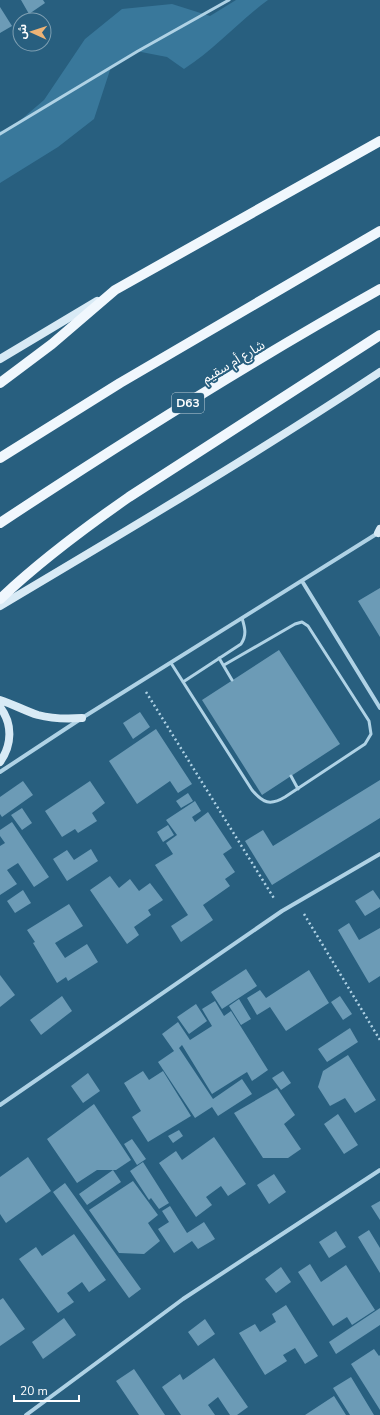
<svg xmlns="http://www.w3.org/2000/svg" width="380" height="1415" font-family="'Nunito Sans','Noto Sans Arabic',sans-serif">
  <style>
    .green { fill: #39789b }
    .building { fill: #6c9bb6 }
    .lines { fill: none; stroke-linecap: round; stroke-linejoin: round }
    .path { stroke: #afd2e5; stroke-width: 2.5; stroke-dasharray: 2 3; stroke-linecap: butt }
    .service { stroke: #afd2e5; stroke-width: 3 }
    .minor { stroke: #afd2e5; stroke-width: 4 }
    .secondary { stroke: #d8eaf5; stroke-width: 8 }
    .primary { stroke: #f0f7fd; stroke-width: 10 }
    .labels { text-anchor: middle; stroke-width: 4; stroke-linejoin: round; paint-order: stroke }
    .shield { fill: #285f7f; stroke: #becfd9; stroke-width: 1 }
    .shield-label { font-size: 12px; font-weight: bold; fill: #fff }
    .street-label { font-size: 13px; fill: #fff; stroke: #285f7f }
  </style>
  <rect width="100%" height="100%" fill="#285f7f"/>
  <!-- green -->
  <path class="green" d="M 236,0 L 268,0 C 239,21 215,49 184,69 L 167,57 L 136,51 L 111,67 L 94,119 L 58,147 L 0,183 L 0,131 L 9,130 L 44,100 L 85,39 L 122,9 L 172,4 L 210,16 Z"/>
  <!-- building -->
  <path class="building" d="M 21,0 L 43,0 L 45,3 L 29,14 Z
    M 0,7 L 12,26 L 0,33 Z
    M 380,588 L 380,637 L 358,601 Z
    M 279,650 L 340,744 L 262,795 L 202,700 Z
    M 140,712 L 150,727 L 133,739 L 123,723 Z
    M 156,729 L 192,784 L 178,793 L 170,781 L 137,804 L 109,761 Z
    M 380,780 L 380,818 L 272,885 L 245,841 L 263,830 L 273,846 Z
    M 23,781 L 33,795 L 2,817 L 0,814 L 0,797 Z
    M 90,781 L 105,803 L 92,813 L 97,821 L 78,833 L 75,829 L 62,837 L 45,811 Z
    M 188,793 L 193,801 L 181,808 L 176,801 Z
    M 195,801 L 201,811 L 192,817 L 195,822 L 208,812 L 232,848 L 223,854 L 235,872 L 225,879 L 230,886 L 203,905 L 213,920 L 181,942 L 171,926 L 188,915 L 155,865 L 173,854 L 166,843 L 177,835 L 166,820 Z
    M 22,808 L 32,823 L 22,830 L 11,815 Z
    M 12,822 L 49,877 L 34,887 L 18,863 L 7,870 L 17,884 L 0,895 L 0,846 L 5,843 L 0,836 L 0,830 Z
    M 168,825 L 174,835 L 163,842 L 157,832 Z
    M 91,849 L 98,861 L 67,881 L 53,859 L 67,850 L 74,860 Z
    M 110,876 L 119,888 L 130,879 L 139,891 L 150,883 L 163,900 L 148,910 L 151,915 L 134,927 L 139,935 L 127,944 L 90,890 Z
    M 23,890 L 31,903 L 15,913 L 7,901 Z
    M 373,890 L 380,900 L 380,907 L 365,916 L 355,901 Z
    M 69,904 L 83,926 L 55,943 L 65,958 L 87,944 L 98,962 L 68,981 L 66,977 L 57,983 L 33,943 L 35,942 L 27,930 Z
    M 349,923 L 359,940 L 380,928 L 380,976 L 369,983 L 338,930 Z
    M 246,969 L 257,986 L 222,1009 L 211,992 Z
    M 309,970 L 329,1003 L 286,1031 L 270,1007 L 257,1015 L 247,998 L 260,990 L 266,998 Z
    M 0,975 L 15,995 L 0,1007 Z
    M 62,996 L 72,1011 L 41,1035 L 30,1020 Z
    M 340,996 L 352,1014 L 343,1020 L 331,1002 Z
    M 239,999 L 251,1019 L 241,1025 L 229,1006 Z
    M 215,1001 L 224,1016 L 231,1011 L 268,1070 L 252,1081 L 247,1072 L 212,1094 L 182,1045 L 179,1048 L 213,1099 L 242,1079 L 252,1094 L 218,1116 L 212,1107 L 195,1118 L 158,1062 L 174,1051 L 162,1034 L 178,1022 L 190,1040 L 212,1026 L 202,1009 Z
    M 196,1004 L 207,1021 L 189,1034 L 177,1017 Z
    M 350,1028 L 358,1042 L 327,1062 L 318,1049 Z
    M 348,1055 L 376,1100 L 355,1113 L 345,1098 L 330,1106 L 318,1087 L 323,1071 Z
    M 143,1071 L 149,1080 L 163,1071 L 191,1116 L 148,1142 L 132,1117 L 141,1111 L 124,1083 Z
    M 283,1071 L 291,1083 L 281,1090 L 272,1078 Z
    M 88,1073 L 100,1091 L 83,1103 L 71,1086 Z
    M 277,1088 L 295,1115 L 284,1124 L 301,1149 L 288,1158 L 263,1158 L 234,1113 Z
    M 94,1104 L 131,1160 L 116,1170 L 97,1170 L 77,1183 L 47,1139 Z
    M 338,1114 L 358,1145 L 344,1154 L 324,1124 Z
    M 179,1130 L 183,1136 L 173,1143 L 168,1136 Z
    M 214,1137 L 246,1184 L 228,1196 L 221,1186 L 206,1197 L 212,1205 L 196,1217 L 159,1163 L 176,1151 L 182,1160 Z
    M 132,1139 L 146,1159 L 137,1165 L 124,1144 Z
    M 28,1157 L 51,1191 L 6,1223 L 0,1214 L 0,1177 Z
    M 143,1162 L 169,1203 L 159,1209 L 151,1198 L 149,1200 L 130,1171 Z
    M 113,1170 L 121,1182 L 87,1205 L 79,1194 Z
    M 274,1174 L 286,1192 L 269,1204 L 257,1185 Z
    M 133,1181 L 158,1215 L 148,1223 L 160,1241 L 144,1254 L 119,1253 L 89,1210 Z
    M 65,1183 L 141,1289 L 129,1298 L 53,1192 Z
    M 380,1201 L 380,1220 L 371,1206 Z
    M 170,1206 L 187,1233 L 204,1222 L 215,1239 L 198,1249 L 192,1241 L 174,1253 L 158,1229 L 169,1222 L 162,1211 Z
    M 369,1230 L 380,1248 L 380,1273 L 358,1237 Z
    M 336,1231 L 346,1247 L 329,1258 L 319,1242 Z
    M 74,1234 L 106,1280 L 89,1292 L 82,1282 L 67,1293 L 74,1302 L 58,1313 L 19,1259 L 36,1247 L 42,1256 Z
    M 310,1264 L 321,1282 L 346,1265 L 375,1310 L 352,1325 L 347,1317 L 333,1326 L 298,1272 Z
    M 281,1267 L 291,1282 L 276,1293 L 265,1279 Z
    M 3,1298 L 25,1329 L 0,1346 L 0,1300 Z
    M 286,1305 L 318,1356 L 305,1364 L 295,1348 L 283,1355 L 287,1361 L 265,1375 L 239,1333 L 255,1324 L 260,1332 L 276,1322 L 272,1314 Z
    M 380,1308 L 380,1325 L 336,1354 L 329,1342 Z
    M 64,1318 L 76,1335 L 43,1359 L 32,1342 Z
    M 205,1319 L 215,1334 L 198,1346 L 188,1332 Z
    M 374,1349 L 379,1356 L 380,1355 L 380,1410 L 351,1364 Z
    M 214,1358 L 248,1407 L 237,1415 L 230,1415 L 218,1397 L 208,1405 L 215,1415 L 181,1415 L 162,1387 L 180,1374 L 183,1380 Z
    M 134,1369 L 165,1415 L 139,1415 L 116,1381 Z
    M 351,1377 L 374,1415 L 350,1415 L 333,1388 Z
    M 334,1396 L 346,1415 L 305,1415 Z"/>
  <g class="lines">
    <!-- path -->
    <path class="path" d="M 146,692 L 275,900
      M 304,914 L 380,1040"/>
    <!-- service -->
    <path class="service" d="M 0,134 L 138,51 L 229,0
      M 219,658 L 232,680
      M 171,663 L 252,790 C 263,803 270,806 285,797 L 365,744 L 371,734 L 369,721 L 308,626 L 302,622 L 295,624 L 224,665
      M 183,682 L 241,644 C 247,635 245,628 242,618
      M 291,776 L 298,789"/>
    <!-- minor -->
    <path class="minor" d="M 302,581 L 380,708
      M 0,772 L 82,718 L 378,533
      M 0,1105 L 282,911 L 380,854
      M 26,1415 L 183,1299 L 380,1170"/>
    <!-- secondary -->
    <path class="secondary" d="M 0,359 L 97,301
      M 378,533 L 380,529
      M 0,606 C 128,530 256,454 380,372
      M 0,700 C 13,704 25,711 38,715 C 53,719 67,719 82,718
      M 0,707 C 13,724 12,745 0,762"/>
    <!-- primary -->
    <path class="primary" d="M 0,383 L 52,344 L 115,290 L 380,141
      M 0,458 L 120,383 L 380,231
      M 0,523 C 124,441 250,362 380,289
      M 0,599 C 40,561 83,529 129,497 L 380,335"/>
  </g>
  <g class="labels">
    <!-- shield labels -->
    <rect class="shield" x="172" y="393" width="32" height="20" rx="3"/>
    <g class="shield-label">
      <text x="188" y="407">D63</text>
    </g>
    <!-- street labels -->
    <g class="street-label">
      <text transform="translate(233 361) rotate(-31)" y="5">شارع أم سقيم</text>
    </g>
  </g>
  <!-- north arrow -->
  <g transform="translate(32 32) rotate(273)"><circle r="19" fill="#285f7f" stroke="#7e9fb2"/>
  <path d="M0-3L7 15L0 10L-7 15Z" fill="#edb376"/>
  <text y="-6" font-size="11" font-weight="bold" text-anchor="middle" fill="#ffffff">ش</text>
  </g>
  <!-- scale -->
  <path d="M14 1395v6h65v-6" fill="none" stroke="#ffffff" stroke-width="2"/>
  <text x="20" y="1395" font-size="12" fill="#ffffff" stroke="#285f7f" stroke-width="3" paint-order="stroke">20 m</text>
</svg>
